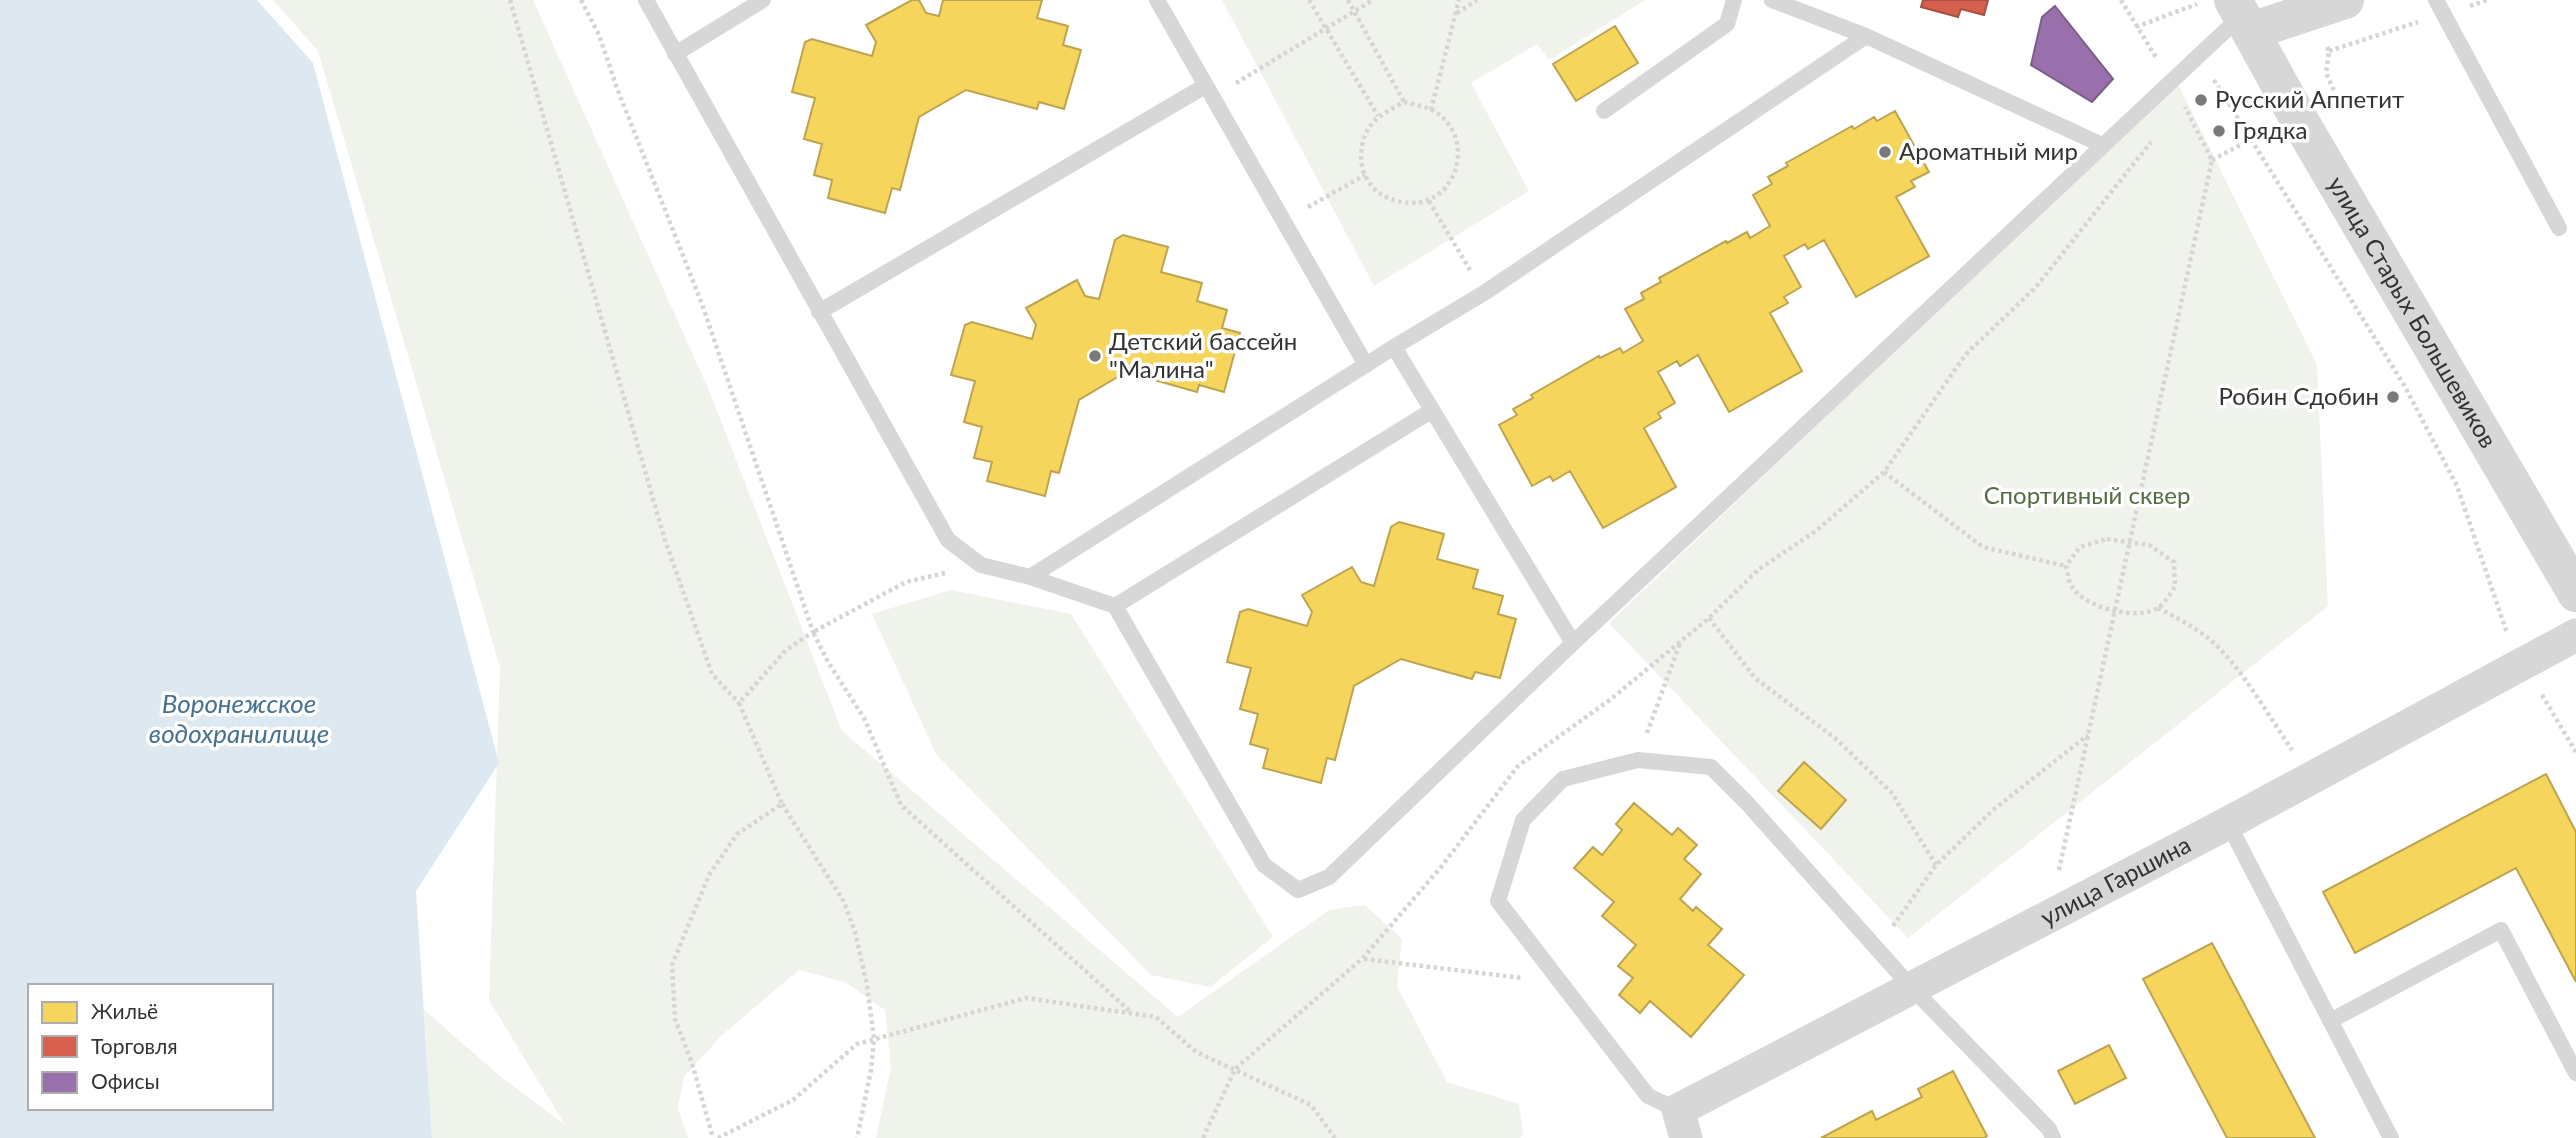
<svg xmlns="http://www.w3.org/2000/svg" width="2576" height="1138" font-family="Lato,sans-serif">
  <style>
    .green { fill: #eff3ec }
    .water { fill: #dde8f0; fill-rule: evenodd }
    .homes { fill: #f6d55c; stroke: #bca450; stroke-width: 2 }
    .shops { fill: #d6604d; stroke: #a55245; stroke-width: 2 }
    .offices { fill: #9970ab; stroke: #7a5e87; stroke-width: 2 }
    .lines { fill: none; stroke-linecap: round; stroke-linejoin: round }
    .path { stroke: #d5d5d5; stroke-width: 4.5; stroke-dasharray: 3.5 3.5; stroke-linecap: butt }
    .service { stroke: #d7d7d7; stroke-width: 16 }
    .minor { stroke: #d7d7d7; stroke-width: 33 }
    .tertiary { stroke: #d7d7d7; stroke-width: 38 }
    .poi-dot { fill: #7a7a7a; stroke: #fff; stroke-width: 2.5 }
    .labels { text-anchor: middle; stroke-width: 7; stroke-linejoin: round; paint-order: stroke }
    .poi-label { font-size: 24px; fill: #333; stroke: #fff; text-anchor: start }
    .street-label { font-size: 24px; fill: #333; stroke: #fff }
    .park-label { font-size: 24px; fill: #556c43; stroke: #fff }
    .water-label { font-size: 26px; font-style: italic; fill: #467190; stroke: #fff }
  </style>
  <rect width="100%" height="100%" fill="#fff"/>
  <!-- green -->
  <path class="green" d="M 273,0 L 533,0 L 708,388 L 842,731 L 1178,1017 L 1329,910 L 1365,905 L 1402,939 L 1397,986 L 1447,1082 L 1519,1104 L 1523,1135 L 1520,1138 L 876,1138 L 891,1067 L 885,1010 L 845,982 L 799,970 L 722,1035 L 684,1077 L 678,1108 L 688,1138 L 432,1138 L 424,1010 L 500,1076 L 565,1125 L 489,1000 L 500,667 L 318,51 Z
    M 1222,0 L 1645,0 L 1549,60 L 1537,44 L 1471,83 L 1529,191 L 1374,286 Z
    M 2177,82 L 2317,365 L 2328,606 L 1908,938 L 1609,623 Z
    M 951,590 L 1071,614 L 1273,937 L 1210,987 L 1151,975 L 936,754 L 872,614 Z"/>
  <!-- water -->
  <path class="water" d="M 0,0 L 257,0 L 313,63 L 499,763 L 416,891 L 432,1138 L 0,1138 ZM 30,986 L 271,986 L 271,1108 L 30,1108 Z"/>
  <!-- homes -->
  <path class="homes" d="M 912,0 L 919,0 L 926,13 L 939,16 L 943,0 L 1042,0 L 1037,18 L 1068,26 L 1063,45 L 1081,50 L 1064,109 L 1039,102 L 1037,109 L 966,90 L 919,117 L 900,190 L 892,188 L 885,213 L 828,198 L 832,180 L 814,175 L 822,144 L 804,139 L 815,98 L 792,92 L 805,42 L 812,39 L 872,56 L 876,42 L 866,25 Z
    M 1615,26 L 1638,63 L 1576,101 L 1553,64 Z
    M 1895,111 L 1929,172 L 1911,181 L 1915,187 L 1896,197 L 1929,256 L 1856,297 L 1824,240 L 1808,249 L 1805,244 L 1784,256 L 1801,287 L 1784,297 L 1788,303 L 1770,313 L 1802,371 L 1729,412 L 1698,355 L 1680,366 L 1677,361 L 1658,372 L 1675,403 L 1658,413 L 1661,418 L 1644,428 L 1676,487 L 1603,528 L 1570,471 L 1553,481 L 1550,476 L 1532,486 L 1499,425 L 1517,415 L 1513,409 L 1533,398 L 1531,395 L 1599,356 L 1600,358 L 1620,348 L 1623,353 L 1643,341 L 1625,309 L 1644,299 L 1641,293 L 1661,282 L 1659,278 L 1726,241 L 1727,243 L 1747,232 L 1750,238 L 1770,226 L 1753,195 L 1772,184 L 1768,177 L 1788,166 L 1786,163 L 1852,126 L 1854,129 L 1874,117 L 1877,121 Z
    M 1123,235 L 1168,247 L 1161,272 L 1202,283 L 1197,301 L 1227,310 L 1222,328 L 1240,333 L 1224,392 L 1199,385 L 1197,392 L 1126,372 L 1079,400 L 1059,473 L 1051,471 L 1045,496 L 987,481 L 992,462 L 974,458 L 982,427 L 964,422 L 975,381 L 951,375 L 965,325 L 972,322 L 1032,339 L 1036,325 L 1026,308 L 1077,280 L 1085,296 L 1099,299 L 1115,240 Z
    M 1399,522 L 1444,534 L 1437,559 L 1478,570 L 1473,588 L 1503,596 L 1498,614 L 1516,619 L 1500,678 L 1475,672 L 1472,679 L 1401,659 L 1354,686 L 1335,760 L 1327,758 L 1321,783 L 1263,768 L 1268,749 L 1250,744 L 1258,714 L 1240,709 L 1251,668 L 1227,662 L 1240,612 L 1248,609 L 1307,626 L 1312,612 L 1302,595 L 1352,567 L 1361,582 L 1374,586 L 1391,527 Z
    M 1804,762 L 1846,800 L 1821,829 L 1778,791 Z
    M 2546,774 L 2576,832 L 2576,982 L 2516,868 L 2355,953 L 2323,892 Z
    M 1634,803 L 1672,835 L 1678,828 L 1697,845 L 1684,859 L 1701,874 L 1680,899 L 1693,911 L 1696,907 L 1722,929 L 1708,945 L 1744,975 L 1691,1037 L 1650,1001 L 1640,1013 L 1619,995 L 1633,978 L 1618,966 L 1636,945 L 1602,916 L 1614,902 L 1574,868 L 1593,847 L 1602,855 L 1622,830 L 1616,824 Z
    M 2212,943 L 2315,1138 L 2227,1138 L 2143,979 Z
    M 2109,1045 L 2126,1078 L 2075,1104 L 2058,1071 Z
    M 1953,1071 L 1987,1136 L 1984,1138 L 1821,1138 L 1872,1111 L 1876,1120 L 1922,1097 L 1918,1089 Z"/>
  <!-- shops -->
  <path class="shops" d="M 1923,0 L 1988,0 L 1984,15 L 1961,9 L 1958,17 L 1921,7 Z"/>
  <!-- offices -->
  <path class="offices" d="M 2055,6 L 2113,79 L 2092,102 L 2031,65 L 2042,17 Z"/>
  <g class="lines">
    <!-- path -->
    <path class="path" d="M 510,0 L 664,537 L 712,674 L 739,703
      M 581,0 L 599,35 L 617,88 L 702,304 L 813,632 L 786,650 L 739,703 L 782,804 L 737,834 L 709,875 L 672,965 L 675,1019 L 692,1063 L 713,1138
      M 1309,0 L 1378,116
      M 1348,0 L 1404,102
      M 2121,0 L 2157,59
      M 2470,6 L 2487,0
      M 1457,13 L 1477,0
      M 2136,27 L 2197,4
      M 2327,47 L 2329,51 L 2326,73 L 2336,95 L 2330,98
      M 2329,51 L 2418,22
      M 2214,80 L 2404,385 L 2457,486 L 2507,633
      M 1236,83 L 1373,0
      M 1404,102 C 1412,104 1422,106 1430,109 C 1485,135 1453,229 1384,196 C 1370,189 1361,172 1361,157 C 1362,124 1378,116 1404,102 Z
      M 1431,110 L 1459,0
      M 2212,160 L 2263,133
      M 1429,201 L 1470,270
      M 1308,207 L 1365,175
      M 1884,472 L 1983,547 L 2066,566
      M 2107,539 L 2149,545 L 2174,562 L 2175,587 C 2171,593 2164,604 2158,608 C 2137,621 2085,608 2072,587 C 2068,582 2068,572 2066,566 L 2080,547 Z
      M 945,573 L 906,582 L 813,632 L 828,662 L 864,718 L 901,805 L 1131,1012
      M 2158,608 C 2179,619 2201,630 2218,647 C 2247,677 2269,716 2292,750
      M 1709,618 L 1755,678 L 1836,739 L 1891,792 L 1936,865
      M 2542,695 L 2576,752
      M 1647,733 L 1680,643
      M 782,804 L 844,902 L 855,932 L 867,985 L 874,1039 L 871,1070 L 857,1138
      M 2059,870 L 2212,160 L 2185,107
      M 1893,926 L 1936,865 L 1993,810 L 2088,735
      M 1364,959 L 1522,978
      M 718,1138 L 793,1100 L 857,1044 L 1026,998 L 1156,1017 L 1196,1052 L 1311,1105 L 1335,1138
      M 1203,1138 L 1235,1069 L 1363,958 L 1441,867 L 1518,766 L 1611,699 L 1709,618 L 1759,569 L 1816,531 L 1884,472 L 1966,354 L 2036,287 L 2151,142"/>
    <!-- service -->
    <path class="service" d="M 646,0 L 948,540 L 981,565 L 1030,577 L 1115,606 L 1264,865 L 1298,890 L 1329,877 L 1573,643 L 2241,16
      M 1157,0 L 1366,365
      M 1772,0 L 1866,36 L 2102,145
      M 2436,0 L 2559,228
      M 675,54 L 763,0
      M 1604,111 L 1727,24 L 1734,0
      M 819,312 L 1205,86
      M 1030,577 L 1394,347
      M 1115,606 L 1431,411
      M 1573,643 L 1394,347 L 1484,293 L 1866,36
      M 2228,823 L 2391,1138
      M 2330,1021 L 2501,930 L 2576,1073
      M 1678,1110 L 1648,1096 L 1498,901 L 1523,820 L 1563,779 L 1638,760 L 1711,767 L 1748,804 L 1911,987 L 2049,1129 L 2053,1138"/>
    <!-- minor -->
    <path class="minor" id="s1" d="M 1686,1138 L 1678,1110 L 2228,823 L 2576,635"/>
    <!-- tertiary -->
    <g class="tertiary">
      <path id="s2" d="M 2233,0 L 2297,116 L 2576,593"/>
      <path d="M 2251,31 L 2345,0"/>
    </g>
  </g>
  <!-- markers -->
  <g class="poi-dot">
    <circle cx="2201" cy="100" r="7"/>
    <circle cx="2219" cy="131" r="7"/>
    <circle cx="1885" cy="152" r="7"/>
    <circle cx="1095" cy="356" r="7"/>
    <circle cx="2393" cy="397" r="7"/>
  </g>
  <g class="labels">
    <!-- poi labels -->
    <g class="poi-label">
      <text x="2215" y="108">Русский Аппетит</text>
      <text x="2233" y="139">Грядка</text>
      <text x="1899" y="160">Ароматный мир</text>
      <text x="1109" y="350">Детский бассейн<tspan x="1109" dy="28">"Малина"</tspan></text>
      <text x="2379" y="405" text-anchor="end">Робин Сдобин</text>
    </g>
    <!-- street labels -->
    <g class="street-label">
      <text dy="8" stroke="none"><textPath href="#s2" startOffset="360">улица Старых Большевиков</textPath></text>
      <text dy="8" stroke="none"><textPath href="#s1" startOffset="523">улица Гаршина</textPath></text>
    </g>
    <!-- park labels -->
    <g class="park-label">
      <text x="2087" y="504">Спортивный сквер</text>
    </g>
    <!-- water labels -->
    <g class="water-label">
      <text x="239" y="713">Воронежское<tspan x="239" dy="30">водохранилище</tspan></text>
    </g>
  </g>
  <!-- legend -->
  <rect x="28" y="984" width="245" height="126" fill="#ffffff" stroke="#adadad" stroke-width="2"/>
  <rect x="42" y="1002" width="35" height="21" fill="#f6d55c" stroke="#adadad" stroke-width="2"/>
  <text x="91" y="1019" font-size="21" fill="#333333">Жильё</text>
  <rect x="42" y="1036" width="35" height="21" fill="#d6604d" stroke="#adadad" stroke-width="2"/>
  <text x="91" y="1054" font-size="21" fill="#333333">Торговля</text>
  <rect x="42" y="1072" width="35" height="21" fill="#9970ab" stroke="#adadad" stroke-width="2"/>
  <text x="91" y="1089" font-size="21" fill="#333333">Офисы</text>
</svg>
